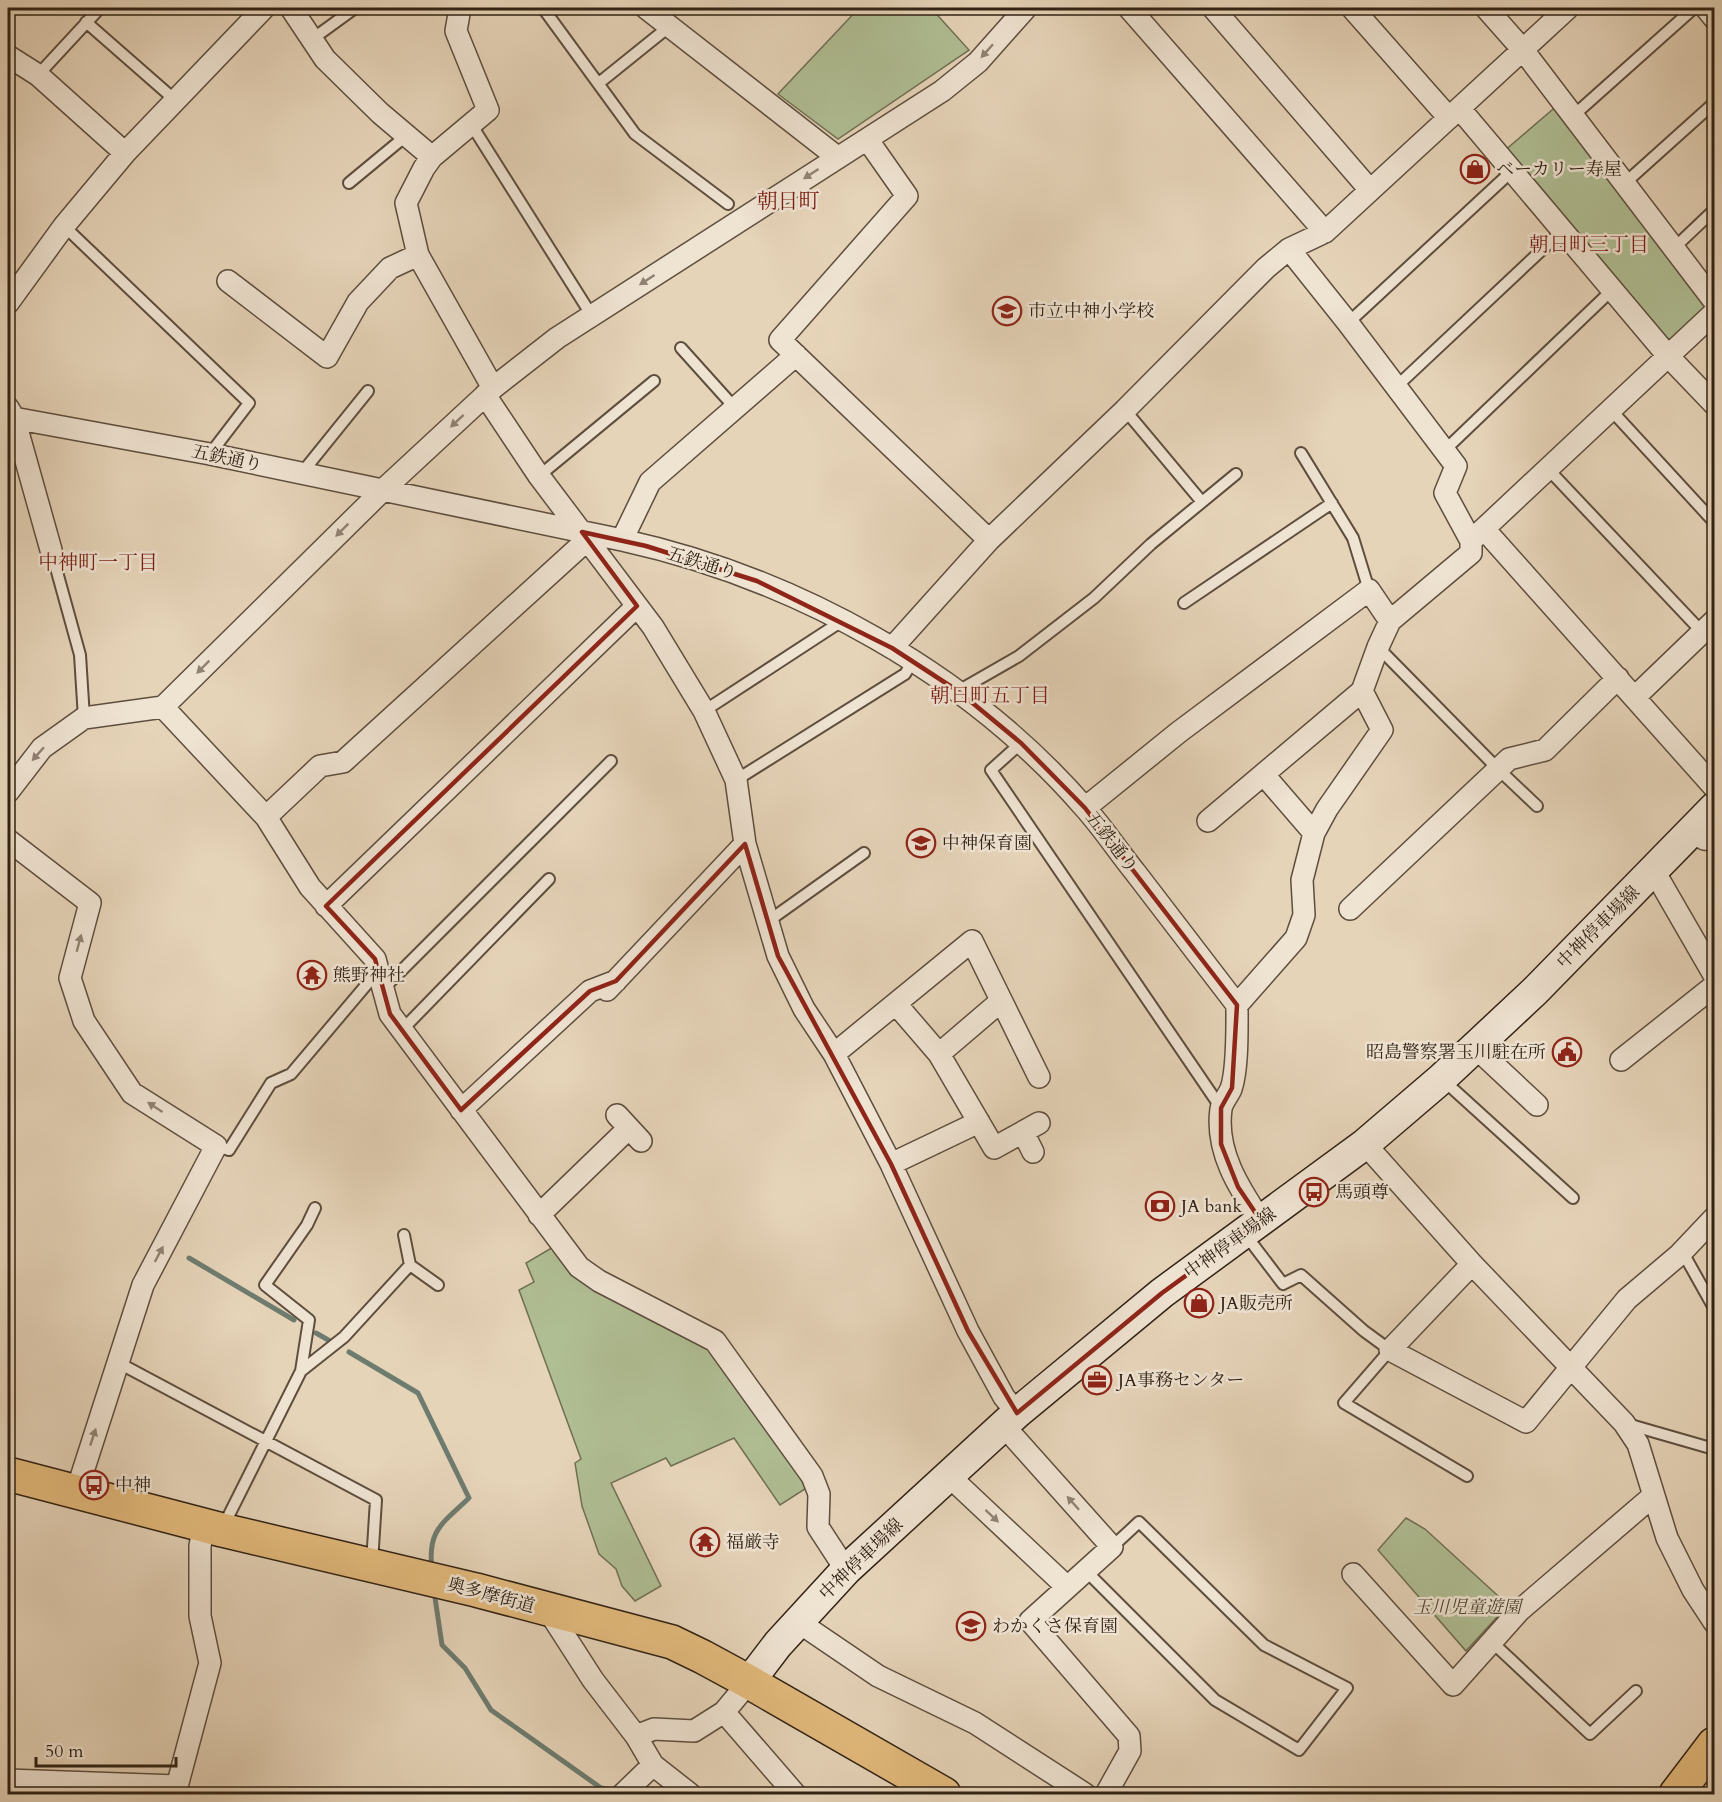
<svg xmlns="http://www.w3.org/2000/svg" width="1722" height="1802" font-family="Cardo,'Noto Serif JP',serif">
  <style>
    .green { fill: #b0be94; stroke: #707054; stroke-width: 1.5 }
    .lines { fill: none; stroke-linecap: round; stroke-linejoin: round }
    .stream { stroke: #6e7c70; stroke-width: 5 }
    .service-casing { stroke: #5e4e3e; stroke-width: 14 }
    .minor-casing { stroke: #5e4e3e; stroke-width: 24 }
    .secondary-casing { stroke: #312215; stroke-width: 33 }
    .primary-casing { stroke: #312215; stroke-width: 36 }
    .service { stroke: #efe3d2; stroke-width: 10 }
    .minor { stroke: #efe3d2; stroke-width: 21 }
    .secondary { stroke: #efe3d2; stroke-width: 30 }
    .primary { stroke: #e3ba7c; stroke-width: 33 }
    .oneway { fill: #908274 }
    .marked { fill: none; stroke: #8f2418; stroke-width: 4.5; stroke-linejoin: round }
    .labels { text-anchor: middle; stroke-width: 5; stroke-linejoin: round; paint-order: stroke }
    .poi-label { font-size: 18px; fill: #312215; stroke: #efe3d2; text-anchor: start }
    .street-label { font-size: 18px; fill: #312215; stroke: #efe3d2 }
    .park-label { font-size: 18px; font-style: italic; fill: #514935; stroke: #efe3d2 }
    .neighbourhood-label { font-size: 20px; fill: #7a1f14; stroke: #efe3d2 }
    .quarter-label { font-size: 21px; fill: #7a1f14; stroke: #efe3d2 }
  </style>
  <rect width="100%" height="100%" fill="#e6d4b9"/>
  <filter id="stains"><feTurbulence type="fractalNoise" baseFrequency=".00333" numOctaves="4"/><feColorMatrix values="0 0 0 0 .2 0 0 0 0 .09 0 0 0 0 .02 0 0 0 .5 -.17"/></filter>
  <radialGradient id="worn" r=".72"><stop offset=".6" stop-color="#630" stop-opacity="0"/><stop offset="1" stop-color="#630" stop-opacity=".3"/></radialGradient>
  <!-- green -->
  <path class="green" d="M 859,8 L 931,8 L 969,50 L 838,139 L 778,94 Z
    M 1559,104 L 1711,307 L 1666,349 L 1503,152 Z
    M 555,1246 L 713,1348 L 808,1487 L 780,1505 L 734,1438 L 671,1466 L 666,1458 L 611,1483 L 661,1586 L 635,1601 L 622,1586 L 616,1569 L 599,1554 L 582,1506 L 575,1463 L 581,1459 L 519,1290 L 534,1282 L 526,1263 Z
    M 1406,1518 L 1425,1529 L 1508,1605 L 1466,1651 L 1378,1550 Z"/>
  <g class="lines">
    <!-- stream -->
    <path class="stream" d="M 189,1258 L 294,1320
      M 316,1333 L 330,1341
      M 349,1352 L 418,1393 L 469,1498 C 443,1523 427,1530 432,1569
      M 434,1591 L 442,1645 L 465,1668 L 491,1710 L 601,1788 L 619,1791"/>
    <!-- service casing -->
    <g class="service-casing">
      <path id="service" d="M 543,8 L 635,134 L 728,204
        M 86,22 L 175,100
        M 311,40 L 355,8
        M 38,75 L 100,8
        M 599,83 L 671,25
        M 1573,116 L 1694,8
        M 471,124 L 592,316
        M 349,183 L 407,135
        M 1625,183 L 1714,103
        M 64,226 L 249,403 L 210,454
        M 1674,248 L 1714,210
        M 1348,323 L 1512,171
        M 681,348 L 735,408
        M 1396,387 L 1562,231
        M 1125,410 L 1202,502
        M 1611,410 L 1714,522
        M 1445,450 L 1612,290
        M 1301,453 L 1353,538 L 1369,590
        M 1548,469 L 1703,633
        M 301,474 L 368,391
        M 539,476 L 654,381
        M 51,550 L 80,655 L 84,718
        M 1184,603 L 1332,503
        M 1378,647 L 1498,769 L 1537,806
        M 958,691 L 1019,656 L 1094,598 L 1151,544 L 1236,474
        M 704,711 L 842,621
        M 1021,743 L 991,770 L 1221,1108
        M 736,780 L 905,674 L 913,661
        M 767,922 L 864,853
        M 383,989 L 611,761
        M 401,1031 L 549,879
        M 1442,1079 L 1573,1198
        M 216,1146 L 229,1150 L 271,1083 L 291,1074 L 378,971
        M 1245,1234 L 1283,1284 L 1301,1275 L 1364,1331 L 1390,1350 L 1344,1403 L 1467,1476
        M 404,1235 L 410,1265 L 438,1285
        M 1682,1251 L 1714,1308
        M 117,1362 L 376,1500 L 372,1563
        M 301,1371 L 344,1337 L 410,1265
        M 1627,1424 L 1714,1449
        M 223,1527 L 301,1371 L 309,1320 L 265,1285 L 307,1225 L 315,1208
        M 1086,1571 L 1215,1700 L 1299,1750 L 1347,1688 L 1264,1645 L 1139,1522 L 1112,1547
        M 1492,1642 L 1590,1734 L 1636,1691"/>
    </g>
    <!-- minor casing -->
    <g class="minor-casing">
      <path id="minor" d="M 291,8 L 325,59 L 380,113 L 432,157
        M 460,8 L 456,31 L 488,110 L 432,157 L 424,168 L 406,203 L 418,255 L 493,388
        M 646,8 L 837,157
        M 1129,8 L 1325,232
        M 1213,8 L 1370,190
        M 1352,8 L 1449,118
        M 1486,8 L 1523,50 L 1714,301
        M 1706,8 L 1714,18
        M 8,56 L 38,75 L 125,153
        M 1460,109 L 1668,356 L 1714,404
        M 867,139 L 907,196 L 780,340 L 989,540
        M 228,281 L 327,357 L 358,302 L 390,268 L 418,255
        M 8,303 L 64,226 L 125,153 L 264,8
        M 485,395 L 539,476 L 653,627 L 704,711 L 736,780 L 745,844 L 778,956 L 804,1009 L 834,1054 L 891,1164 L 968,1331 L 1004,1397 L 1017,1413
        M 8,408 L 14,418 L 51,550
        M 8,417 L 210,454 L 622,540 C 795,578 968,673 1085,808 C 1103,828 1118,851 1135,872 C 1169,917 1203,961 1237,1005
        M 1484,529 L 1714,787
        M 1474,538 L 1714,313
        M 622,540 L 650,482 L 796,355
        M 892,648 L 989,540 L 1125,410 L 1266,268 L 1289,249 L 1325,232 L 1568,8
        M 1635,697 L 1714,621
        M 163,707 L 266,817 L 310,887 L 375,959 L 390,1014 L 579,1267 L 599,1281 L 715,1341 L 812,1476 L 819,1494 L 818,1527 L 846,1570
        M 1264,775 L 1314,833
        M 8,792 L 42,748 L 84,718 L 163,707 L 384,489 L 493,388 L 557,338 L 942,91 L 978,62 L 1026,8
        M 1085,808 L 1179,732 L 1369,590 L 1390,621
        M 266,817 L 320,766 L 343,762 L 587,540
        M 1208,821 L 1362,691
        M 1692,832 L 1704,839 L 1714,840
        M 8,840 L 90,903 L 70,978 L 84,1021 L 132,1093 L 216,1146 L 143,1285 L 76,1493
        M 1654,871 L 1714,975
        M 326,906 L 637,606
        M 1350,909 L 1509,759 L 1545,750 L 1618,678
        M 607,990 L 745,844
        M 896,1004 L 939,1054 L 994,1148 L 1039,1123
        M 1475,1047 L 1537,1105
        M 834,1054 L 972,941 L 1039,1077
        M 939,1054 L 1001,1001
        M 1621,1060 L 1714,986
        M 461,1110 L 590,991 L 616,981
        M 617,1115 L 641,1141
        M 1023,1132 L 1033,1152
        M 1365,1144 L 1472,1264 L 1624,1423 L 1638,1444 L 1667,1538 L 1693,1590 L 1714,1622
        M 891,1164 L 979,1122
        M 539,1215 L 629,1128
        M 1261,1221 C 1239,1188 1215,1151 1221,1109 C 1222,1102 1228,1096 1231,1089 C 1238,1069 1237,1027 1237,1005 L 1296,938 L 1304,915 L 1302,880 L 1314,833 L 1327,809 L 1382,730 L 1362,691 L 1378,647 L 1390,621 L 1471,553 L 1471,541 L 1445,493 L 1456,466 L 1348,323 L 1289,249
        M 1472,1264 L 1390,1350 L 1526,1422 L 1627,1299 L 1679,1255 L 1714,1218
        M 1004,1426 L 1112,1547 L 1030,1621 L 1129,1736 L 1130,1751 L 1106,1794
        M 949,1476 L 1067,1587
        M 1353,1574 L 1453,1685 L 1519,1611 L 1653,1496
        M 548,1610 L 593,1680 L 636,1736 L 653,1765 L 690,1794
        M 797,1621 L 878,1676 L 975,1723 L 1085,1794
        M 724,1712 L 795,1794
        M 636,1736 L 654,1729 L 694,1731 L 724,1712 L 749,1682
        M 8,1780 L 177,1786
        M 175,1794 L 210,1663 L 200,1616 L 200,1546 L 204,1525
        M 623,1794 L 653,1765"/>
    </g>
    <!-- secondary casing -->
    <g class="secondary-casing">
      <path id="secondary" d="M 749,1682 L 778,1644 L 846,1570 L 1017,1413 L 1162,1293 L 1365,1144 L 1441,1079 L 1535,991 L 1714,808"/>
    </g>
    <!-- primary casing -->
    <g class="primary-casing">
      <path id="primary" d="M 8,1474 L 222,1530 L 476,1590 L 672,1642 L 703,1657 L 749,1682 L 944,1794
        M 1676,1794 L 1714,1744"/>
    </g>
    <!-- service -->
    <use href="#service" class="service"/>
    <!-- minor -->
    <use href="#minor" class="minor"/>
    <!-- secondary -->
    <use href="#secondary" class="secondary"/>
    <!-- primary -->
    <use href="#primary" class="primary"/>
  </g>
  <!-- one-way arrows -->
  <defs><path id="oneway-solid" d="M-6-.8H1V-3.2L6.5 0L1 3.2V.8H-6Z" transform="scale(1.5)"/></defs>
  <g class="oneway">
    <use href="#oneway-solid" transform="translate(987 51) rotate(132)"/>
    <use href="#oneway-solid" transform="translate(811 174) rotate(147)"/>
    <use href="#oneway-solid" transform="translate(647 280) rotate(147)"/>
    <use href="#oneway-solid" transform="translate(457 421) rotate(137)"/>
    <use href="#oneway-solid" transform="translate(342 530) rotate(135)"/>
    <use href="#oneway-solid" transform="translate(203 667) rotate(135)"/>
    <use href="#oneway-solid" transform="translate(38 754) rotate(131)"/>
    <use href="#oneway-solid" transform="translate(79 943) rotate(-75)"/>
    <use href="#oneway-solid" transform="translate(155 1107) rotate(-147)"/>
    <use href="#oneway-solid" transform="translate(159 1254) rotate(-62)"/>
    <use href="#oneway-solid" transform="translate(93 1437) rotate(-72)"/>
    <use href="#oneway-solid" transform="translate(1073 1503) rotate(-132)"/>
    <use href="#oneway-solid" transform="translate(992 1516) rotate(43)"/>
  </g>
  <!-- marked area -->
  <path class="marked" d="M 582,532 L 646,546 L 757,581 L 892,648 L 958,691 L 1021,743 L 1085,808 L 1237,1005 L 1232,1088 L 1221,1108 L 1221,1144 L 1238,1187 L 1261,1221 L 1162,1293 L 1017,1413 L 968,1331 L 891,1164 L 778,956 L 745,844 L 616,981 L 590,991 L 461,1110 L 390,1014 L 375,959 L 326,906 L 637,606 Z"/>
  <!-- icons -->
  <defs>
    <g id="shop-ring" transform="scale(1.5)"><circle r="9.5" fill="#efe3d2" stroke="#8f2418" stroke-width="1.5"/><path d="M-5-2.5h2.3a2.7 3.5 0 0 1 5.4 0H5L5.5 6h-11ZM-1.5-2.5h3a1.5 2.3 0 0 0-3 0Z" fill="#8f2418"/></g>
    <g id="school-ring" transform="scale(1.5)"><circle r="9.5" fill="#efe3d2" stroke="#8f2418" stroke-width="1.5"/><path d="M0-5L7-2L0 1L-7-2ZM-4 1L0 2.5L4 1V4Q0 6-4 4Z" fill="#8f2418"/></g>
    <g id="temple-ring" transform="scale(1.5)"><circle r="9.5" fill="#efe3d2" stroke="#8f2418" stroke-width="1.5"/><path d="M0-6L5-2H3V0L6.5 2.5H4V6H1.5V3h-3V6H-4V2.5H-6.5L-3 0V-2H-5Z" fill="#8f2418"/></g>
    <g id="civic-ring" transform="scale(1.5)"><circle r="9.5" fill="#efe3d2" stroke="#8f2418" stroke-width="1.5"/><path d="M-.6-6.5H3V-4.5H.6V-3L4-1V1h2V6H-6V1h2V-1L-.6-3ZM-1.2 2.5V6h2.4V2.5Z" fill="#8f2418"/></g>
    <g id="bus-ring" transform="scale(1.5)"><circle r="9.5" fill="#efe3d2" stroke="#8f2418" stroke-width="1.5"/><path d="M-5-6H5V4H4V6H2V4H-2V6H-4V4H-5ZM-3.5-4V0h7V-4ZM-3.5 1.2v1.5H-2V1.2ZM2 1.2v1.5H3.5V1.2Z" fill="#8f2418"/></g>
    <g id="bank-ring" transform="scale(1.5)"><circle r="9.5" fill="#efe3d2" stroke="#8f2418" stroke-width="1.5"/><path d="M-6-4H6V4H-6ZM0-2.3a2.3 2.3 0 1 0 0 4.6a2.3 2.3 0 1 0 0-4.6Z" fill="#8f2418"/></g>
    <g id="office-ring" transform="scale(1.5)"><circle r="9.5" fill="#efe3d2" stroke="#8f2418" stroke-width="1.5"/><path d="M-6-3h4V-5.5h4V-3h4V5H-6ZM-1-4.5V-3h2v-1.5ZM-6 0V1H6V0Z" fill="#8f2418"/></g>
  </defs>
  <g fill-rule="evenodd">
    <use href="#shop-ring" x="1475" y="169"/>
    <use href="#school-ring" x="1007" y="311"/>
    <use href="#school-ring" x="921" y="843"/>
    <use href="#temple-ring" x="312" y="975"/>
    <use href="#civic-ring" x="1567" y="1052"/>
    <use href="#bus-ring" x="1314" y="1192"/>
    <use href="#bank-ring" x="1160" y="1206"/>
    <use href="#shop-ring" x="1199" y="1303"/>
    <use href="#office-ring" x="1097" y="1380"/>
    <use href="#bus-ring" x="94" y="1485"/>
    <use href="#temple-ring" x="705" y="1542"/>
    <use href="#school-ring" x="971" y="1626"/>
  </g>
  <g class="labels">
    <!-- poi labels -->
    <g class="poi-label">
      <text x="1496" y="175">ベーカリー寿屋</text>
      <text x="1028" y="317">市立中神小学校</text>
      <text x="942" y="849">中神保育園</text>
      <text x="333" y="981">熊野神社</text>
      <text x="1546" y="1058" text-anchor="end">昭島警察署玉川駐在所</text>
      <text x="1335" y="1198">馬頭尊</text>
      <text x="1181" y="1212">JA bank</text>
      <text x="1220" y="1309">JA販売所</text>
      <text x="1118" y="1386">JA事務センター</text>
      <text x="115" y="1491">中神</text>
      <text x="726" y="1548">福厳寺</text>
      <text x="992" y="1632">わかくさ保育園</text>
    </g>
    <!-- street labels -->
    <g class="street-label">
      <text transform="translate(227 458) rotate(12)" y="6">五鉄通り</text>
      <text transform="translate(702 563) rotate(17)" y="6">五鉄通り</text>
      <text transform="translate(1112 842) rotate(52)" y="6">五鉄通り</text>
      <text transform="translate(1598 927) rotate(-45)" y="6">中神停車場線</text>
      <text transform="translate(1230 1243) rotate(-36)" y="6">中神停車場線</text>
      <text transform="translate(861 1559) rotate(-44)" y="6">中神停車場線</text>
      <text transform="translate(491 1595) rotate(15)" y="6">奥多摩街道</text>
    </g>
    <!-- park labels -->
    <g class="park-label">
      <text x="1467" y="1613">玉川児童遊園</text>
    </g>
    <!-- neighbourhood labels -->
    <g class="neighbourhood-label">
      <text x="1589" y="251">朝日町三丁目</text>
      <text x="98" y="569">中神町一丁目</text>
      <text x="990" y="702">朝日町五丁目</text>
    </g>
    <!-- quarter labels -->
    <g class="quarter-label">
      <text x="788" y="208">朝日町</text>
    </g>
  </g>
  <!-- margin -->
  <rect width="1722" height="1802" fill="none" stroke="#e6d4b9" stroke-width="30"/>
  <rect x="9" y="9" width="1704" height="1784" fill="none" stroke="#312215" stroke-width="3"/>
  <rect x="15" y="15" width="1692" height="1772" fill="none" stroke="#312215" stroke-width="1.5"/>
  <!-- scale -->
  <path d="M36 1757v9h140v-9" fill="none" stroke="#312215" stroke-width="3"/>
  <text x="45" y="1757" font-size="18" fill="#312215" stroke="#efe3d2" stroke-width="4.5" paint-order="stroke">50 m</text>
  <rect width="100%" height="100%" filter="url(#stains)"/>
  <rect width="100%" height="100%" fill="url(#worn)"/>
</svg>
